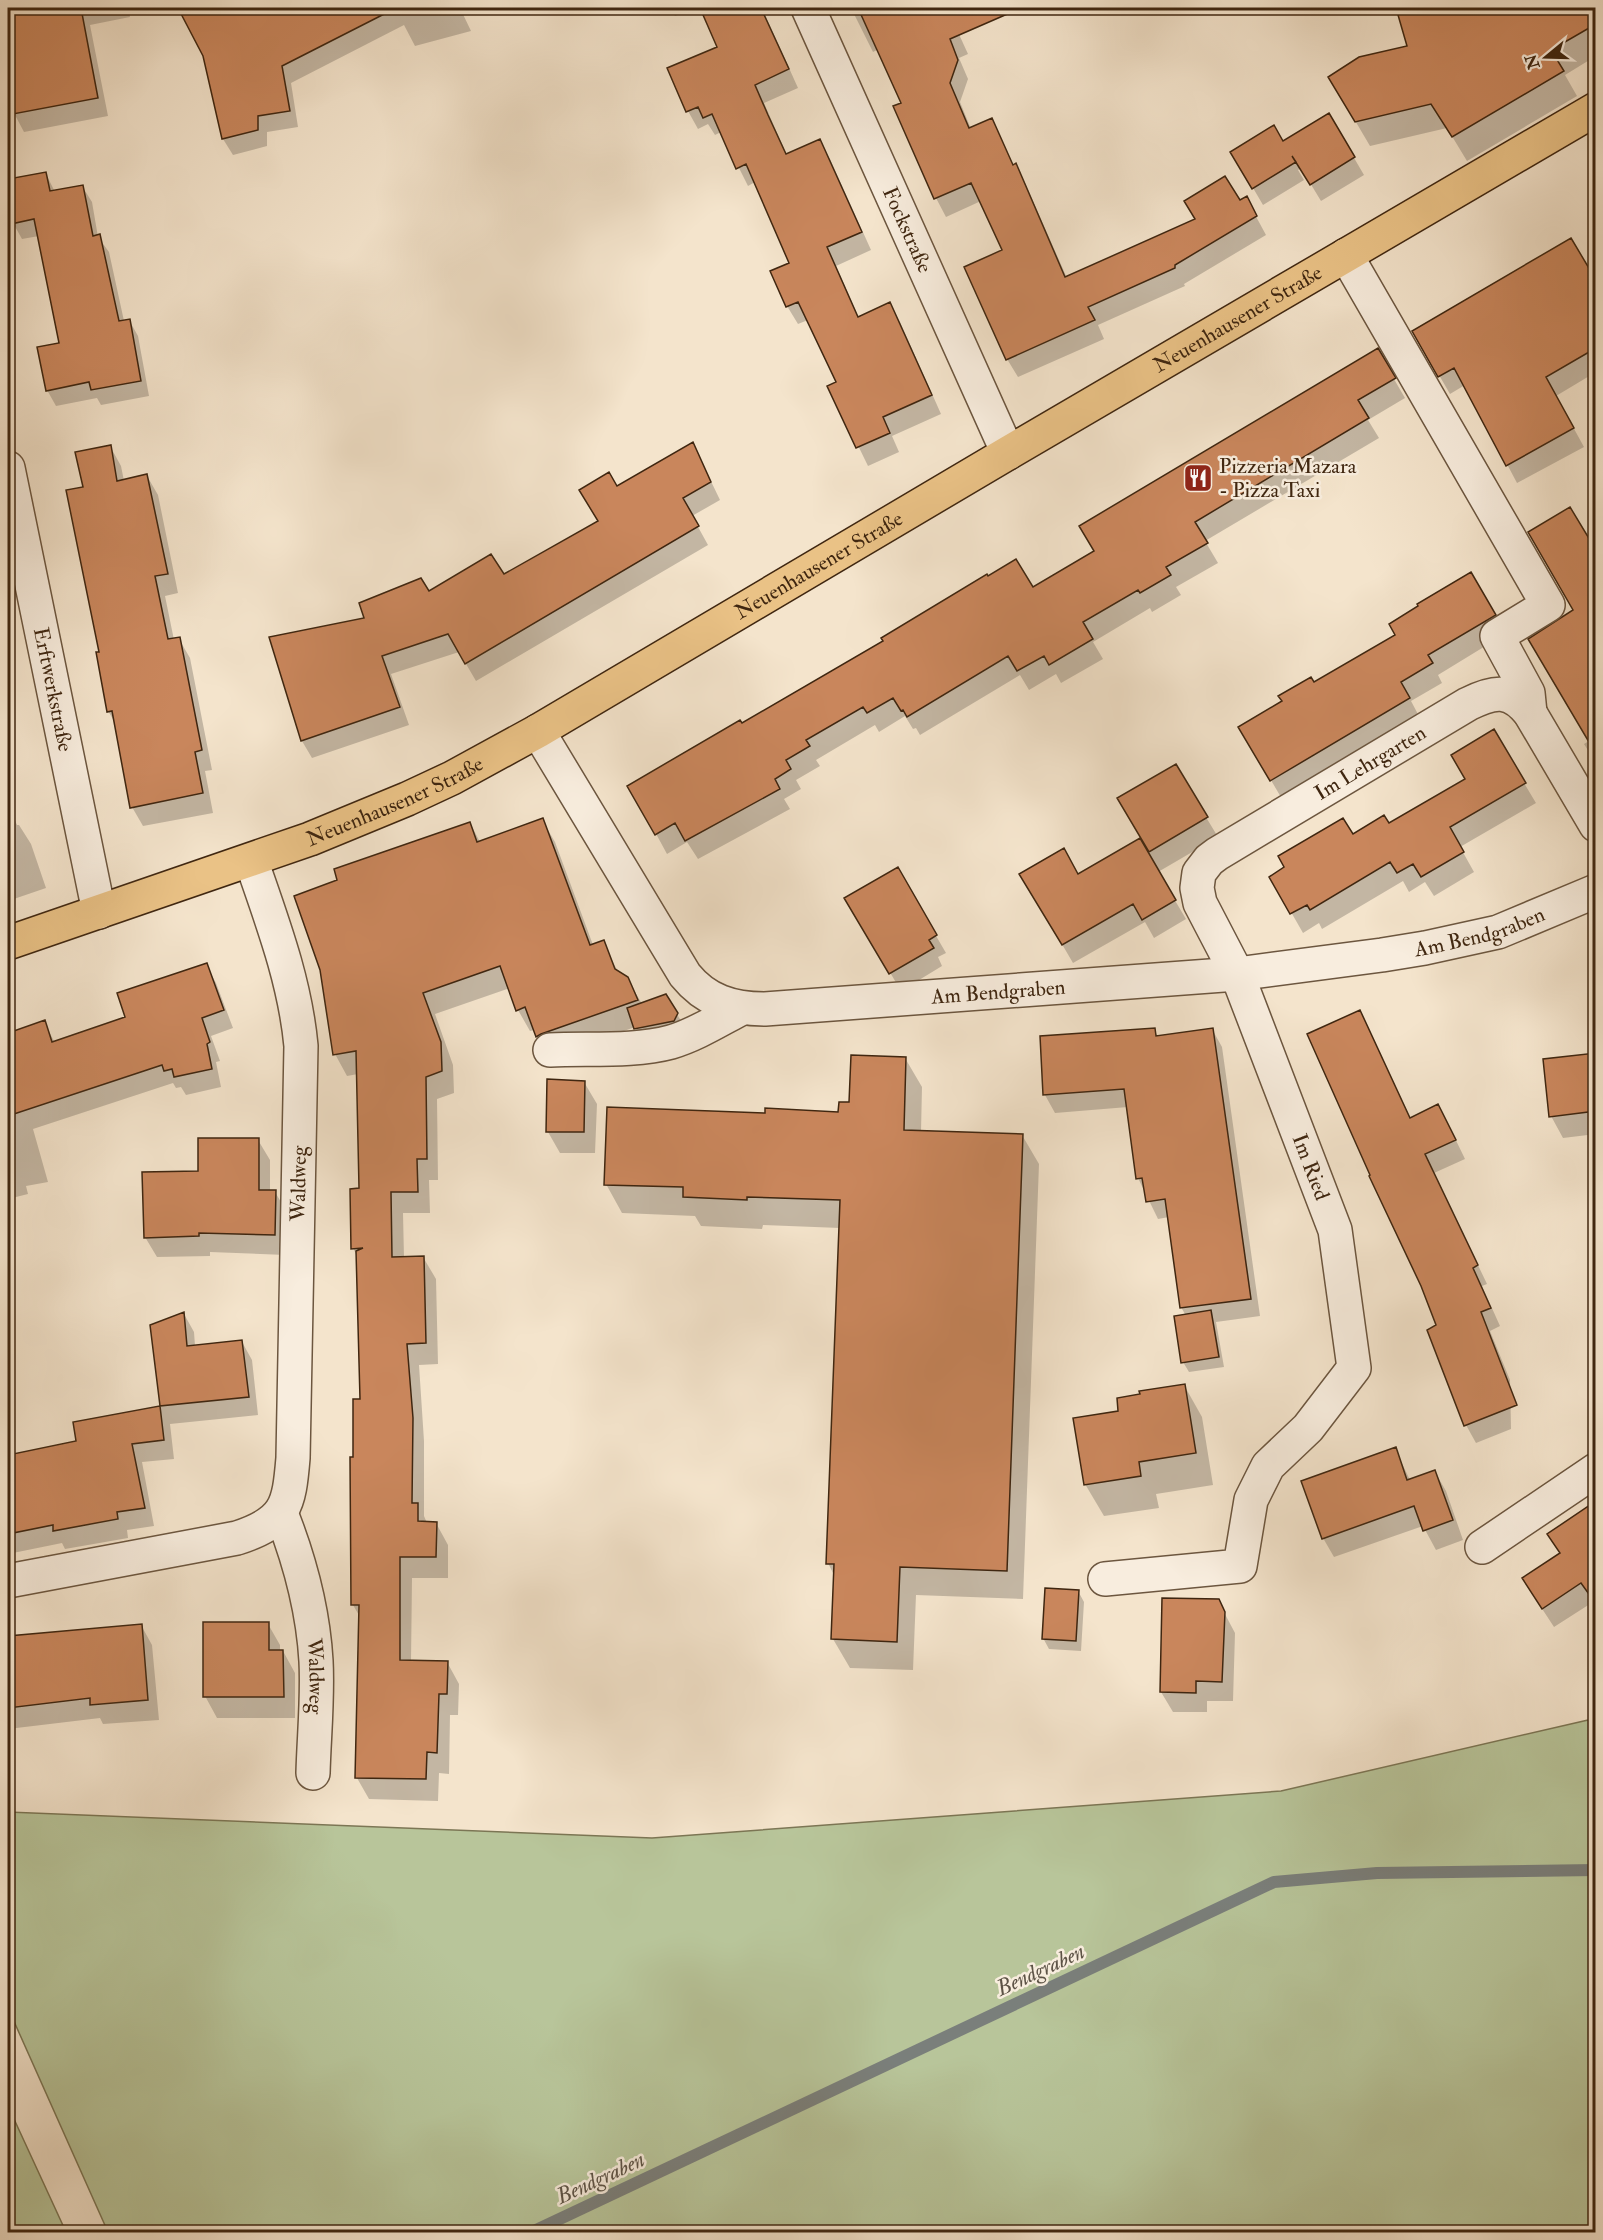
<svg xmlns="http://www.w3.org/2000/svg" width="1603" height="2240" font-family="'IM FELL Double Pica',serif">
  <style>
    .green { fill: #b8c59a; stroke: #7c7655; stroke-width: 1.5 }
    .shadow { fill: #0003 }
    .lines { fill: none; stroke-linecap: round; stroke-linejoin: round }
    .stream { stroke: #7a7f7b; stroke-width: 12 }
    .building { fill: #c9865c; stroke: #3f2610; stroke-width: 1.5 }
    .minor-casing { stroke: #6c563f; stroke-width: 36 }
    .major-casing { stroke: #3f2610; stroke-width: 36 }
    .minor { stroke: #f8edde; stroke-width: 33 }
    .major { stroke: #eac286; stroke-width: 33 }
    .labels { text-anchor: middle; stroke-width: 5; stroke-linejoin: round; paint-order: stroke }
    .street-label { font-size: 21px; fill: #3f2610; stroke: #f8edde }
    .poi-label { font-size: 21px; fill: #3f2610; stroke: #f8edde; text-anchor: start }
    .water-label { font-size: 22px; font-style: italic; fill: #5d5346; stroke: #f8edde }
  </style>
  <rect width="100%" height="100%" fill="#f4e4cc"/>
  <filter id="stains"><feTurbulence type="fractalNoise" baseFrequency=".00333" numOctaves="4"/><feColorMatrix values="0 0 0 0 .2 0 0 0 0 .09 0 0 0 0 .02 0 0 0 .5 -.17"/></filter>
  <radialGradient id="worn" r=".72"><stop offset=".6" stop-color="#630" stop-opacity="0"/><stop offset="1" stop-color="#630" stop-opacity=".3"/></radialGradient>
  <!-- green -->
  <path class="green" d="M 1595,1716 L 1595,2232 L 108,2232 L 8,2008 L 8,1812 L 652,1838 L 1281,1791 L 1588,1720 Z
    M 8,2106 L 66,2232 L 8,2232 Z"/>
  <!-- shadow -->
  <path class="shadow" d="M 14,8 L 128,8 L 130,17 L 90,25 L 108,116 L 24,132 L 15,115 L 8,116 L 8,17 L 15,16 Z
    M 243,8 L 460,8 L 471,31 L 415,46 L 404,25 L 291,83 L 298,127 L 267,132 L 267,146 L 233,155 L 223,139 L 204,56 L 192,32 Z
    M 670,8 L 695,8 L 675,16 Z
    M 701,8 L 762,8 L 798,88 L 764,103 L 778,135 L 787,155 L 819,141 L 830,159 L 871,250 L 836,266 L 859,318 L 890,304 L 900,322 L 941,414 L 892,436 L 899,452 L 868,466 L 829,386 L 838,383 L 808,320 L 798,324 L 787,306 L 791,263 L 755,182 L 748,186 L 721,132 L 715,135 L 708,124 L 698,129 L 688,111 L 719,47 Z
    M 851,8 L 947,8 L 968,54 L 959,58 L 968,79 L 960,102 L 971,129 L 991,120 L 1014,166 L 1025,183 L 1067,278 L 1246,198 L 1266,235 L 1184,284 L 1185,286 L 1098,325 L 1104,339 L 1018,377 L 1007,359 L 1004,251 L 981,201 L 946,217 L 936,198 L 895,107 L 903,103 L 879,49 L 873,52 Z
    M 1397,8 L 1596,8 L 1596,56 L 1565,75 L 1577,96 L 1467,161 L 1447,128 L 1370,146 L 1330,78 L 1409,47 Z
    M 1329,115 L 1364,175 L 1321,201 L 1301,168 L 1298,170 L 1304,180 L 1263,205 L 1232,152 L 1283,143 Z
    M 46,174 L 55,192 L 82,186 L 92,202 L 98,237 L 109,252 L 124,321 L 129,320 L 138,336 L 149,396 L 101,405 L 97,398 L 56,406 L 47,390 L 61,344 L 39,236 L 22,239 L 13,223 L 8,197 L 8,181 Z
    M 1596,273 L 1596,372 L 1556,396 L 1584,447 L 1517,483 L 1465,385 L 1450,394 L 1414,332 Z
    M 1377,350 L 1405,398 L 1368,420 L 1379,438 L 1205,541 L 1218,563 L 1176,587 L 1181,595 L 1152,612 L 1150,608 L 1093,642 L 1103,659 L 1061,683 L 1056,674 L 1029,690 L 1020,675 L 920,735 L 916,728 L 913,729 L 905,716 L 879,732 L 875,725 L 816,760 L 820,766 L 796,780 L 801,789 L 784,799 L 790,809 L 698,859 L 687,842 L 667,854 L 630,786 L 742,725 L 1033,589 L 1096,551 Z
    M 693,444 L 720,500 L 692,516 L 708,545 L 476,681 L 459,652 L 391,674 L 409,725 L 312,758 L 302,741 L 366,619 L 428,593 L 503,576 L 600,521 L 617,488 Z
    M 110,446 L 121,466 L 124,481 L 147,476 L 158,495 L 178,593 L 165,596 L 174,640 L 179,639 L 190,658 L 212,770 L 205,771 L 213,813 L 143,826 L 132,807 L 116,724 L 108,711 L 85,488 Z
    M 1596,553 L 1596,763 L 1584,744 L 1589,741 L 1575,611 Z
    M 1470,574 L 1505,634 L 1438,675 L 1442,683 L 1411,701 L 1420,718 L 1282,799 L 1240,727 L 1397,636 Z
    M 1493,731 L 1536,803 L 1460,847 L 1474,872 L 1434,896 L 1425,882 L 1409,892 L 1403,881 L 1322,929 L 1319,923 L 1303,933 L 1271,877 L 1352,837 L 1389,825 L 1466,779 Z
    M 1175,766 L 1218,837 L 1158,872 L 1186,919 L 1154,938 L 1145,922 L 1073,963 L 1021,874 L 1078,876 L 1142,838 Z
    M 8,806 L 17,825 L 19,825 L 31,844 L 46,888 L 8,901 Z
    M 542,820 L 555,842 L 593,945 L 603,942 L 619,974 L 627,978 L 642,1004 L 665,995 L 683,1024 L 642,1039 L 635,1027 L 549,1058 L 535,1030 L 530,1031 L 518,1010 L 510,988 L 435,1014 L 453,1065 L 454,1093 L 437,1099 L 438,1180 L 429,1180 L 430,1213 L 403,1213 L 404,1258 L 423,1257 L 436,1279 L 438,1364 L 419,1365 L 424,1441 L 424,1516 L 427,1523 L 436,1523 L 448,1545 L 448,1578 L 412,1578 L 411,1662 L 447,1662 L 459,1684 L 458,1715 L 450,1715 L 449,1774 L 439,1773 L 438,1801 L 369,1799 L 357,1778 L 360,1617 L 353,1605 L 355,1458 L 361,1401 L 357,1256 L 353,1248 L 360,1189 L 358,1074 L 347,1076 L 335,1054 L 339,881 L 470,823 L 480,842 Z
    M 897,869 L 946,953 L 938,957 L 942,966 L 901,991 L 846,898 Z
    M 206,965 L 216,983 L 233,1028 L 211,1036 L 220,1061 L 216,1062 L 221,1087 L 186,1095 L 181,1087 L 176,1088 L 173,1083 L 33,1129 L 48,1182 L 26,1186 L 28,1194 L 8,1199 L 8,1035 L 44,1022 L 55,1043 L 127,1018 Z
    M 1360,1012 L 1411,1119 L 1448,1124 L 1465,1159 L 1434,1173 L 1487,1284 L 1482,1286 L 1500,1326 L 1490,1331 L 1510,1380 L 1511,1429 L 1476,1443 L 1466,1425 L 1438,1326 Z
    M 1212,1029 L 1222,1047 L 1260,1316 L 1216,1322 L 1224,1367 L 1189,1372 L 1183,1362 L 1186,1316 L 1181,1307 L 1169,1217 L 1158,1219 L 1138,1178 L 1128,1107 L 1055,1113 L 1045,1095 L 1041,1037 L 1154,1030 L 1159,1038 Z
    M 1596,1055 L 1596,1134 L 1563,1138 L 1551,1116 Z
    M 905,1058 L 922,1087 L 921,1132 L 1022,1135 L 1039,1164 L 1023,1599 L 916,1595 L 913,1670 L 850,1668 L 833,1639 L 835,1577 L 828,1563 L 840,1228 L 763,1225 L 762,1229 L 701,1226 L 695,1216 L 622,1213 L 606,1184 L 766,1115 L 840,1113 Z
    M 584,1082 L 597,1104 L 595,1153 L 560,1153 L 548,1132 Z
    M 258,1140 L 270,1160 L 270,1192 L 275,1192 L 287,1212 L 286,1255 L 210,1252 L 210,1256 L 157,1257 L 145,1237 L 200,1172 Z
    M 184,1314 L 194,1332 L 195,1346 L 242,1342 L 252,1360 L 258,1415 L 170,1424 L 174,1459 L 142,1462 L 154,1526 L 127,1530 L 128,1538 L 65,1549 L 62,1543 L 8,1554 L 8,1456 L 78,1442 L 75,1423 L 161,1407 L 152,1326 Z
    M 1184,1385 L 1202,1417 L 1213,1485 L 1156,1494 L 1159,1508 L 1104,1516 L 1085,1484 L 1120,1412 Z
    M 1395,1449 L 1410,1480 L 1435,1472 L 1446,1491 L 1463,1540 L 1436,1550 L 1423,1526 L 1334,1557 L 1323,1538 Z
    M 1596,1503 L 1596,1605 L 1593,1602 L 1554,1627 L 1535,1598 L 1561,1554 L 1549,1534 Z
    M 1078,1591 L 1084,1602 L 1081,1651 L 1049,1649 L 1043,1638 Z
    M 1218,1601 L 1235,1633 L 1233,1701 L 1207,1701 L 1207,1712 L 1173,1712 L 1161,1692 Z
    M 268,1624 L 280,1645 L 280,1651 L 283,1651 L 295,1673 L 295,1718 L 217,1718 L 205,1696 Z
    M 141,1625 L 152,1645 L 159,1720 L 103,1724 L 100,1718 L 8,1729 L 8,1637 Z"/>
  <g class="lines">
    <!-- stream -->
    <path class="stream" d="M 532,2232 L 1274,1882 L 1377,1873 L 1596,1870"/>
  </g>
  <!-- building -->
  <path class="building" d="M 12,8 L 81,8 L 98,98 L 13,114 L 8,92 L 8,16 L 14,15 Z
    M 178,8 L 396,8 L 282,66 L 290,111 L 258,116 L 258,130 L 222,139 L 203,56 Z
    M 700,8 L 761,8 L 789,69 L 755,85 L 768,115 L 786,154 L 820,139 L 862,232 L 827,247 L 858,317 L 890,302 L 932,395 L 883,417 L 890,433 L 856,448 L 827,386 L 836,382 L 798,302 L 786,307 L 770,271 L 789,263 L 746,164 L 736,169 L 712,114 L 703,118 L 698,107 L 686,112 L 667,68 L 717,47 Z
    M 858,8 L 1021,8 L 950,39 L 958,60 L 950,83 L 969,128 L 992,118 L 1013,165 L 1016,163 L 1065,277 L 1195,219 L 1184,201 L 1225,176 L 1240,200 L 1247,196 L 1257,216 L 1175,265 L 1175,268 L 1088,307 L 1095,320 L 1006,360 L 964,267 L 1002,250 L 971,183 L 934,199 L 893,106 L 901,103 Z
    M 1396,8 L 1596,8 L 1596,24 L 1551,50 L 1564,71 L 1452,137 L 1431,104 L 1355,122 L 1328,77 L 1359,57 L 1407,46 Z
    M 1329,113 L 1355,157 L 1310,185 L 1292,156 L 1296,162 L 1252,189 L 1230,152 L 1274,125 L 1283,141 Z
    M 46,172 L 50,191 L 83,185 L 93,236 L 100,234 L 119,321 L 130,319 L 141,381 L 91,390 L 89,382 L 46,391 L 37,347 L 59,343 L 34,219 L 11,224 L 8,205 L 8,179 Z
    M 1571,238 L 1596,280 L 1596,348 L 1546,377 L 1574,428 L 1506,466 L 1454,368 L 1438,377 L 1412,331 Z
    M 1378,348 L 1396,378 L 1358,400 L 1369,418 L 1195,522 L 1208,543 L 1166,567 L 1171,575 L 1140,593 L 1138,590 L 1083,622 L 1093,639 L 1049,665 L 1044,656 L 1017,671 L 1008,656 L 907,717 L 903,710 L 901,711 L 893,698 L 867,713 L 863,707 L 806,740 L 810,746 L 786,760 L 791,769 L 775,779 L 780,789 L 685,841 L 675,823 L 655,835 L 627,786 L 740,720 L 742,723 L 883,641 L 881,638 L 987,574 L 988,576 L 1016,559 L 1033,587 L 1094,551 L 1079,526 Z
    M 693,442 L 711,482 L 683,498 L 699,526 L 465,664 L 448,634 L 382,656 L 400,707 L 301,741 L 269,637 L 364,618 L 359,603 L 421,578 L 429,591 L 491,554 L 504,574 L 598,521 L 579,490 L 609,472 L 617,486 Z
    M 111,445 L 117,481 L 147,474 L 168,574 L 155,576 L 168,639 L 180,637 L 202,750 L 195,752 L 203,793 L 130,808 L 112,711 L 107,712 L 96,652 L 99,652 L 66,490 L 83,487 L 75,452 Z
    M 1570,507 L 1596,550 L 1596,754 L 1528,639 L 1573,610 L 1528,532 Z
    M 1471,572 L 1496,615 L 1428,655 L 1433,663 L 1401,682 L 1410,698 L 1270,781 L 1238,727 L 1282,701 L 1278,696 L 1311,677 L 1314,682 L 1395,635 L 1389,624 L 1418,606 L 1417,604 Z
    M 1494,729 L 1526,783 L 1450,827 L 1464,852 L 1421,877 L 1413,864 L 1397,873 L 1390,862 L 1310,910 L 1307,905 L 1290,914 L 1269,877 L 1284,867 L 1278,856 L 1343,818 L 1353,834 L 1384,815 L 1389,823 L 1465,779 L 1451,755 Z
    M 1176,764 L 1208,817 L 1149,852 L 1117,798 Z
    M 543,818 L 590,945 L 604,940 L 615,969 L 628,977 L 638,1000 L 541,1034 L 536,1037 L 525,1007 L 516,1011 L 500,966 L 423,993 L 441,1042 L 442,1071 L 426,1077 L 427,1159 L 417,1159 L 418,1192 L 391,1192 L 392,1257 L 424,1256 L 426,1343 L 407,1344 L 413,1418 L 412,1503 L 418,1503 L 418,1521 L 437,1522 L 436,1557 L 400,1557 L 400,1660 L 448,1661 L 447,1694 L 439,1694 L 437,1753 L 427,1752 L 426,1779 L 355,1778 L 359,1605 L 351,1605 L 350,1457 L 353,1457 L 353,1399 L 360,1399 L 356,1251 L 363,1248 L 351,1249 L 350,1189 L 359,1188 L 356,1051 L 333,1055 L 320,970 L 294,896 L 337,880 L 334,869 L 470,822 L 477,842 Z
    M 1140,838 L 1176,900 L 1142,920 L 1133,904 L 1062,945 L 1019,874 L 1064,848 L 1078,874 Z
    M 898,867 L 937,935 L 929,940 L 934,948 L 889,974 L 844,898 Z
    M 207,963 L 224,1010 L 202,1018 L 210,1042 L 207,1044 L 212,1069 L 174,1077 L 172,1069 L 164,1071 L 162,1065 L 8,1116 L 8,1033 L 45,1020 L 52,1042 L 125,1017 L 117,993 Z
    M 666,994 L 678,1013 L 674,1021 L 634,1029 L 627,1008 Z
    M 1360,1010 L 1410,1118 L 1438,1104 L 1456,1140 L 1425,1154 L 1478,1265 L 1473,1268 L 1491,1308 L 1481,1312 L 1517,1405 L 1464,1426 L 1427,1330 L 1436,1325 L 1421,1286 L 1369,1176 L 1370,1175 L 1307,1034 Z
    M 1155,1028 L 1156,1036 L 1213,1028 L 1251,1299 L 1180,1308 L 1165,1199 L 1146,1202 L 1142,1178 L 1136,1179 L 1124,1089 L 1043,1095 L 1040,1036 Z
    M 1596,1053 L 1596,1111 L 1549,1117 L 1543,1059 Z
    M 851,1055 L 906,1057 L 904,1130 L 1023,1134 L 1007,1571 L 900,1567 L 897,1642 L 831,1639 L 834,1564 L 826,1564 L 840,1200 L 747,1197 L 747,1200 L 683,1197 L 683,1187 L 604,1185 L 607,1107 L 765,1113 L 765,1108 L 838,1112 L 839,1102 L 849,1102 Z
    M 547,1079 L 585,1081 L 584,1132 L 546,1132 Z
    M 198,1138 L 259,1138 L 259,1190 L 276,1190 L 275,1235 L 199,1233 L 199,1236 L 144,1238 L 142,1172 L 198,1171 Z
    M 1211,1310 L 1219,1357 L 1181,1363 L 1174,1316 Z
    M 184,1312 L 187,1346 L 242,1340 L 249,1397 L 160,1406 L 164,1440 L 132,1444 L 145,1508 L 117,1512 L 118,1519 L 53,1531 L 53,1525 L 8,1534 L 8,1455 L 76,1441 L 73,1422 L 160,1406 L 150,1325 Z
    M 1185,1384 L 1196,1453 L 1139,1462 L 1141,1476 L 1084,1485 L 1073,1418 L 1118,1411 L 1117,1398 L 1140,1394 L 1139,1391 Z
    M 1396,1447 L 1407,1480 L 1435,1470 L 1453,1520 L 1423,1531 L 1414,1506 L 1322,1539 L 1301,1481 Z
    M 1596,1501 L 1596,1604 L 1581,1583 L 1542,1609 L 1522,1578 L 1560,1553 L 1547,1534 Z
    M 1045,1588 L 1079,1590 L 1076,1641 L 1042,1639 Z
    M 1162,1598 L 1219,1599 L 1225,1612 L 1222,1682 L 1196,1681 L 1196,1693 L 1160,1692 Z
    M 203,1622 L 269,1622 L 269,1650 L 283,1650 L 284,1697 L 203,1697 Z
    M 142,1624 L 148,1700 L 90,1705 L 90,1698 L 8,1708 L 8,1636 Z"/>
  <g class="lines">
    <!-- minor casing -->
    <g class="minor-casing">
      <g id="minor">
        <path id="s1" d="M 808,8 L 1008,453"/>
        <path d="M 1346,255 L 1548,605 L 1497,636 L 1528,693 L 1530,713"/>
        <path id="s2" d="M 8,468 L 99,912"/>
        <path id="s3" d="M 538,731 L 685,975 C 706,1001 732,1009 765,1009 L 1237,974 L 1382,955 L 1425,948 L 1498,932 L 1596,891"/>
        <path d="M 550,1050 C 588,1048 634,1052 671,1042 C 695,1035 719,1020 742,1008"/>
        <path id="s4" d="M 281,1513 C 300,1561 313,1609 316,1661 C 318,1698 314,1736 313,1773"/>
        <path d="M 1482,1547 L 1596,1470"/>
        <path id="s5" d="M 1105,1579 L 1240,1566 L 1251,1500 L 1268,1466 L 1308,1428 L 1354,1368 L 1335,1230 L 1237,974 L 1200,903 L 1197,888 L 1199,873 L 1209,860 L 1217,854 L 1468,704 C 1494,691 1510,688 1530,713 L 1596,825"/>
        <path id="s6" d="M 8,1581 L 237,1538 C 286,1522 289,1506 293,1458 L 301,1046 C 295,981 272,921 251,860"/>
      </g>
    </g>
    <!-- major casing -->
    <g class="major-casing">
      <g id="major">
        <path id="s7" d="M 8,943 L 310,839 L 407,799 L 452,778 L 538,731 L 1008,453 L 1596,109"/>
      </g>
    </g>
    <!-- minor -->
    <use href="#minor" class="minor"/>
    <!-- major -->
    <use href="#major" class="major"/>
  </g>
  <!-- icons -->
  <defs>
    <g id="restaurant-square" transform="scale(1.5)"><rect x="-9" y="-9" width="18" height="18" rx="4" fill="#8f2418" stroke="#f8edde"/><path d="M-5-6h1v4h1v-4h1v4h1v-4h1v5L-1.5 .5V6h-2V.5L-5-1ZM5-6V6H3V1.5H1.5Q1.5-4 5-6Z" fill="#fff"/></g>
  </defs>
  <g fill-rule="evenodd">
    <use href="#restaurant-square" x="1198" y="478"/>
  </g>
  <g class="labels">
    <!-- street labels -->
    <g class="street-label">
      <text dy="7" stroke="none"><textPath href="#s1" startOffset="243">Fockstraße</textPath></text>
      <text dy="7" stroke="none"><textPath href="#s7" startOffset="1384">Neuenhausener Straße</textPath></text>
      <text dy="7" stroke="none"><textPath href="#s7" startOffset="898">Neuenhausener Straße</textPath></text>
      <text dy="7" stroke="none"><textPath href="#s2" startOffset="226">Erftwerkstraße</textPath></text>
      <text dy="7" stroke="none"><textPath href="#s5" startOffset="1100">Im Lehrgarten</textPath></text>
      <text dy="7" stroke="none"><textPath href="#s7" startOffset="412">Neuenhausener Straße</textPath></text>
      <text dy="7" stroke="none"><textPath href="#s3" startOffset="1095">Am Bendgraben</textPath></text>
      <text dy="7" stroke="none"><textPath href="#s3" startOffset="609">Am Bendgraben</textPath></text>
      <text transform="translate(1311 1167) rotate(69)" y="7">Im Ried</text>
      <text dy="7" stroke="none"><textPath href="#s6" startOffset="615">Waldweg</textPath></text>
      <text dy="7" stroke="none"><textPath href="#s4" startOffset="168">Waldweg</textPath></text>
    </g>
    <!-- poi labels -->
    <g class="poi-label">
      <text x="1219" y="473">Pizzeria Mazara<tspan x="1219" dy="24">- Pizza Taxi</tspan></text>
    </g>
    <!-- water labels -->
    <g class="water-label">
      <text transform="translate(1040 1969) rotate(-25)" y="8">Bendgraben</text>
      <text transform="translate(600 2177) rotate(-25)" y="8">Bendgraben</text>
    </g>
  </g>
  <!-- margin -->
  <rect width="1603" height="2240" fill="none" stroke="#f4e4cc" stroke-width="30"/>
  <rect x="9" y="9" width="1585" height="2222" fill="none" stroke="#3f2610" stroke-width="3"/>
  <rect x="15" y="15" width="1573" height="2210" fill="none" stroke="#3f2610" stroke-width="1.5"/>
  <!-- north arrow -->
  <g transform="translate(1546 57) rotate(251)" stroke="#f8edde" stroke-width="4.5" paint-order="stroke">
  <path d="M0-4.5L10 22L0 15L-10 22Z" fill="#3f2610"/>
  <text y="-9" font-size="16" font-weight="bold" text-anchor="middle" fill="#3f2610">N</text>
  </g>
  <rect width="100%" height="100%" filter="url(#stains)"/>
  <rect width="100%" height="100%" fill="url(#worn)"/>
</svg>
